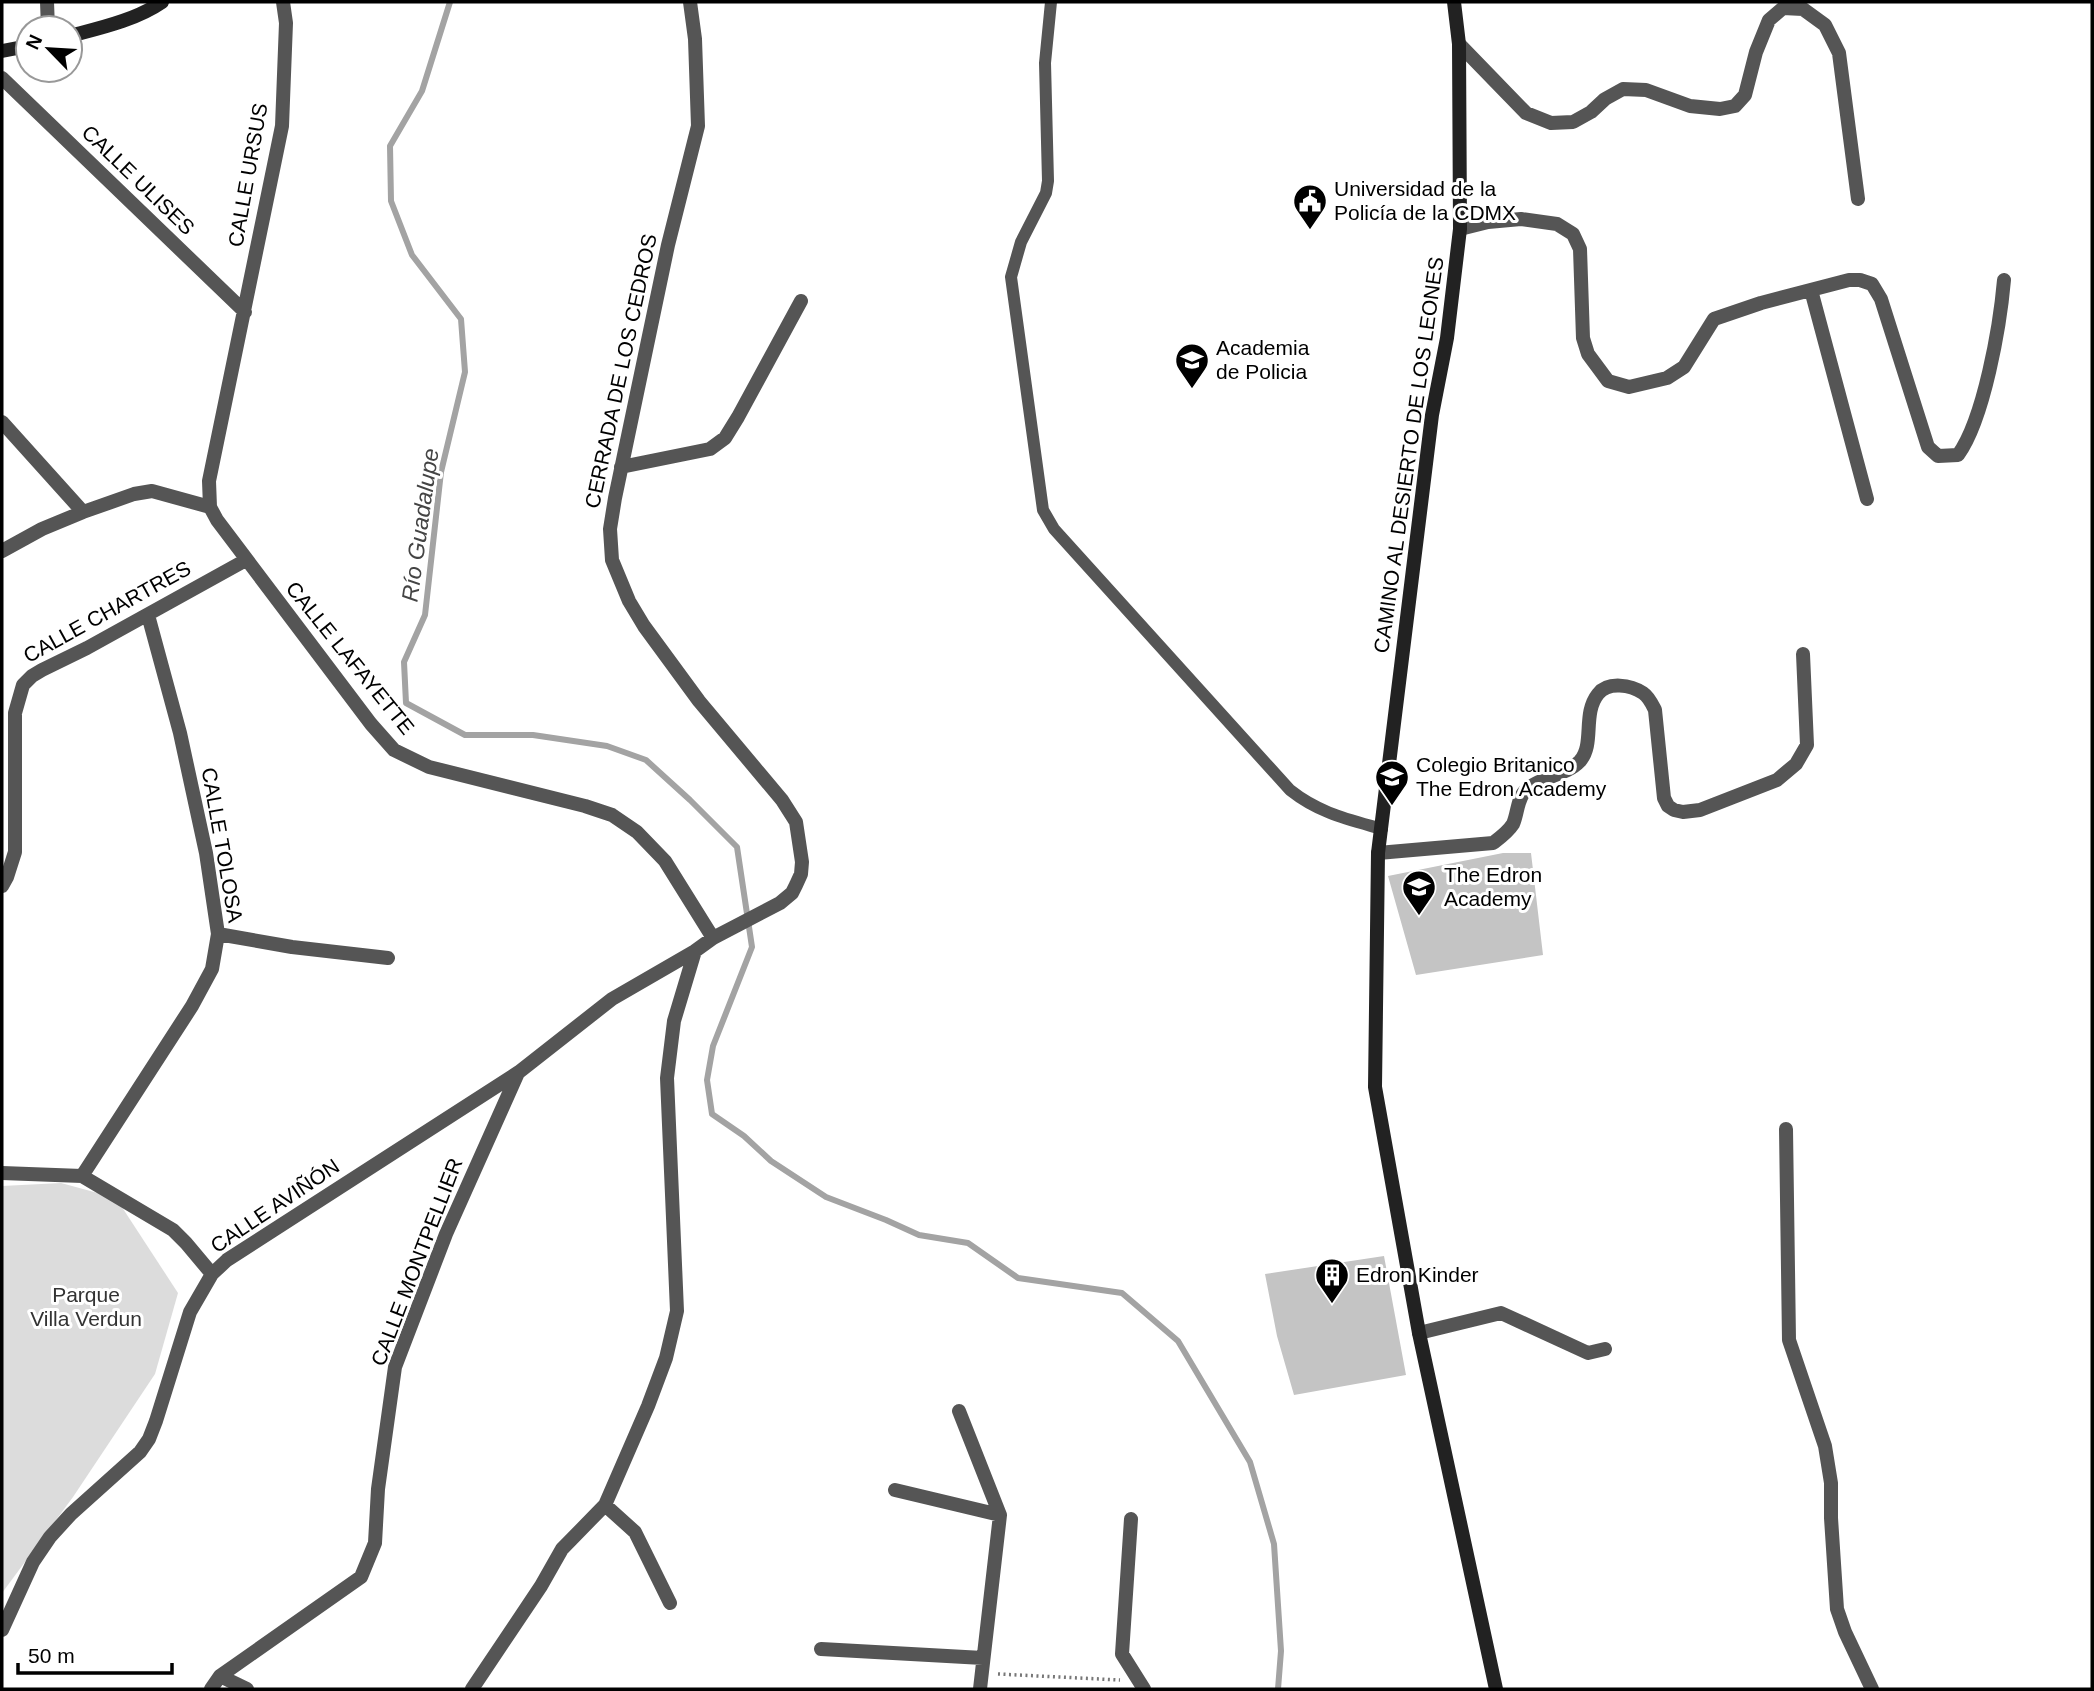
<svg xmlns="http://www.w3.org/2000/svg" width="2094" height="1691" font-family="Arial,sans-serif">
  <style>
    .green { fill: #dcdcdc }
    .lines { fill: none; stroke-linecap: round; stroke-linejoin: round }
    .stream { stroke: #a3a3a3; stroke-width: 6 }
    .building { fill: #c4c4c4 }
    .path { stroke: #777; stroke-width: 3.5; stroke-dasharray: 2 3.5; stroke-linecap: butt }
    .service { stroke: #555; stroke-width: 12 }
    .minor { stroke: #555; stroke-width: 14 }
    .secondary { stroke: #222; stroke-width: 14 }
    .labels { text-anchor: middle; stroke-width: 6; stroke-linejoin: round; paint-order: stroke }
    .street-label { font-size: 21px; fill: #000; stroke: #fff }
    .poi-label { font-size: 21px; fill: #000; stroke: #fff; text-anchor: start }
    .park-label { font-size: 21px; fill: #333; stroke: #fff }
    .water-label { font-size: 23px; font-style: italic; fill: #444; stroke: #fff }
  </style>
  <rect width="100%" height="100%" fill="#fff"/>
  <!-- green -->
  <path class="green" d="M 61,1183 L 116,1198 L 178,1293 L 155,1374 L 73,1497 L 2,1593 L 2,1186 Z"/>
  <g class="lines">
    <!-- stream -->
    <path class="stream" d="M 450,2 L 422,91 L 390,146 L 391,201 L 412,255 L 461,319 L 465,372 L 441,472 L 425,615 L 404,662 L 406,703 L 465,735 L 533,735 L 607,746 L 646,760 L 690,800 L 737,847 L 752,947 L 713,1046 L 707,1080 L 712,1114 L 744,1136 L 771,1161 L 826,1197 L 886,1220 L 919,1235 L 968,1243 L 1018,1278 L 1122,1293 L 1178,1341 L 1250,1462 L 1274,1544 L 1281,1651 L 1278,1689"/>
  </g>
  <!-- building -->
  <path class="building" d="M 1503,853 L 1531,853 L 1543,955 L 1416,975 L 1388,876 Z
    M 1384,1256 L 1406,1375 L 1294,1395 L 1277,1336 L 1265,1274 Z"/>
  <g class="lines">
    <!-- path -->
    <path class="path" d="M 998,1674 L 1120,1680"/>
    <!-- service -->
    <path class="service" d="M 1051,2 L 1045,63 L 1048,181 L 1046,193 L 1021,242 L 1011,277 L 1043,510 L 1054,529 L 1290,790 C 1319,813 1347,819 1382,829"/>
    <!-- minor -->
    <path class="minor" d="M 47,2 L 48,28
      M 283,2 L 286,23 L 282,126 L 209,481 L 210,507 L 217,520 L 371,724 L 394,750 L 429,767 L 585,806 L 612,815 L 637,832 L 665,861 L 713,938
      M 1459,44 L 1526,113 L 1551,123 L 1573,122 L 1591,112 L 1605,99 L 1623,89 L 1646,90 L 1690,106 L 1720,109 L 1735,106 L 1745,95 L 1756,52 L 1769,20 L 1783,8 L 1803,9 L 1825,25 L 1839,53 L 1858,199
      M 2,78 L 245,312
      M 1460,229 L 1488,222 L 1521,219 L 1557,224 L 1573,234 L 1580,249 L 1583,338 L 1588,354 L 1608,381 L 1629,387 L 1667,378 L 1684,367 L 1714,319 L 1761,303 L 1849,280 L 1860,280 L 1872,284 L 1881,299 L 1928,447 L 1938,456 L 1958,455 C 1984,419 2000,326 2004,280
      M 1811,290 L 1867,499
      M 2,422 L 83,512
      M 621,467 L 710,449 L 725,438 L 738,417 L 801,301
      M 2,551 L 42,529 L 83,512 L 134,494 L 152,491 L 210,507
      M 1378,853 L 1493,843 C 1501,837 1508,832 1513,824 C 1518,813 1517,797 1527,789 C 1542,776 1566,776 1580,761 C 1595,744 1582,714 1598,694 C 1608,681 1631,685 1643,693 C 1649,697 1652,704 1655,710 L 1664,798 L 1668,806 L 1674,810 L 1683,812 L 1700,810 L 1777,780 L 1796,764 L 1807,745 L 1803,654
      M 2,886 L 7,877 L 15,852 L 15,713 L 23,685 L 32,676 L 42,670 L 87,648 L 246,560
      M 218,934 L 292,947 L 388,958
      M 1786,1129 L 1789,1340 L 1825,1446 L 1831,1483 L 1831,1518 L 1837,1609 L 1845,1632 L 1872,1689
      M 2,1173 L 82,1176 L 173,1230 L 186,1243 L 212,1274
      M 82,1176 L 192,1006 L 212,969 L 218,934 L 206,853 L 180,733 L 148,615
      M 1419,1333 L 1501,1313 L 1588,1353 L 1605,1349
      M 959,1411 L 1000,1515 L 980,1689
      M 895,1490 L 1000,1515
      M 605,1505 L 635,1532 L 670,1603
      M 1131,1519 L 1122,1654 L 1144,1689
      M 2,1630 L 33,1562 L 50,1537 L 71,1514 L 140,1452 L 149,1439 L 156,1421 L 190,1312 L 212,1274 L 227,1260 L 519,1072 L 612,999 L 695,951 L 713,938 L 780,903 L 792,893 L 796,885 L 801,874 L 802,862 L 796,822 L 782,800 L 699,701 L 644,626 L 629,601 L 612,560 L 610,529 L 615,498 L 668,245 L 698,126 L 695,39 L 690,2
      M 821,1649 L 983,1658
      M 220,1676 L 247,1689
      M 211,1689 L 220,1676 L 361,1577 L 375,1543 L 378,1489 L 395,1367 L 446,1234 L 518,1073
      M 472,1689 L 541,1586 L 562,1549 L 605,1505 L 648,1406 L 666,1358 L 677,1311 L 667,1078 L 674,1021 L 695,951"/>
    <!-- secondary -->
    <path class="secondary" d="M 1454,2 L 1459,44 L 1460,229 L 1447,338 L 1432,415 L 1378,853 L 1375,1087 L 1419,1333 L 1496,1689
      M 70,36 C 100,28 136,20 162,2
      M 2,51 L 28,46"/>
  </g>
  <!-- icons -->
  <defs>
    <g id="civic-pin" transform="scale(1.75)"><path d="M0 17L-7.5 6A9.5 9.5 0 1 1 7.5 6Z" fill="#000" stroke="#fff"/><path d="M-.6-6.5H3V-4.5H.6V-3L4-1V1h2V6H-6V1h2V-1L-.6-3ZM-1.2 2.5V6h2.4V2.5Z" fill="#fff"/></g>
    <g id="school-pin" transform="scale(1.75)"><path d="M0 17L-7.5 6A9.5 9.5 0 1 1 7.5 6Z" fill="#000" stroke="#fff"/><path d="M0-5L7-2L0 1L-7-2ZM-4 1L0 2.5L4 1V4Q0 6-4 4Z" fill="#fff"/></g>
    <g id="building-pin" transform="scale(1.75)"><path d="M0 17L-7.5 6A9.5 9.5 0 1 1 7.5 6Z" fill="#000" stroke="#fff"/><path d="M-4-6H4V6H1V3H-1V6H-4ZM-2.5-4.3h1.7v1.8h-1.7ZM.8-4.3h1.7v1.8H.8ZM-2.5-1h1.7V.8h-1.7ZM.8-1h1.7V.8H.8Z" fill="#fff"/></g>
  </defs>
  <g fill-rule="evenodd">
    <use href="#civic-pin" x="1310" y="201"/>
    <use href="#school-pin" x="1192" y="360"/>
    <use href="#school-pin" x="1392" y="777"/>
    <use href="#school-pin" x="1419" y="887"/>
    <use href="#building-pin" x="1332" y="1275"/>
  </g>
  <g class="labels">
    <!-- street labels -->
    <g class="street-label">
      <text transform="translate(248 175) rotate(-80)" y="7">CALLE URSUS</text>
      <text transform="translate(138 180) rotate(44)" y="7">CALLE ULISES</text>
      <text transform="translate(621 371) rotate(-78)" y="7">CERRADA DE LOS CEDROS</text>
      <text transform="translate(1409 455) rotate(-82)" y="7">CAMINO AL DESIERTO DE LOS LEONES</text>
      <text transform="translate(107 612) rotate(-29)" y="7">CALLE CHARTRES</text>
      <text transform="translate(350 658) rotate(51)" y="7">CALLE LAFAYETTE</text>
      <text transform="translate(222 845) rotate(80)" y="7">CALLE TOLOSA</text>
      <text transform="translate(275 1206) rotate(-34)" y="7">CALLE AVIÑÓN</text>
      <text transform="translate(417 1262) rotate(-69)" y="7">CALLE MONTPELLIER</text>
    </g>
    <!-- poi labels -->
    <g class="poi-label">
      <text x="1334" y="196">Universidad de la<tspan x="1334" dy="24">Policía de la CDMX</tspan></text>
      <text x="1216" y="355">Academia<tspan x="1216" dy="24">de Policia</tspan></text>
      <text x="1416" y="772">Colegio Britanico<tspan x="1416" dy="24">The Edron Academy</tspan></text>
      <text x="1444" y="882">The Edron<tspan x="1444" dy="24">Academy</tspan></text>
      <text x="1356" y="1282">Edron Kinder</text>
    </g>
    <!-- park labels -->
    <g class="park-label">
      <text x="86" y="1302">Parque<tspan x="86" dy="24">Villa Verdun</tspan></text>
    </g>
    <!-- water labels -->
    <g class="water-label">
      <text transform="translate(420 525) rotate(-82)" y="8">Río Guadalupe</text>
    </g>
  </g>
  <!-- border -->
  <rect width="2094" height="1691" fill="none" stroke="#000000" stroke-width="7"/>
  <!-- north arrow -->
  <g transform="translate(49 49) rotate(295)"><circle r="33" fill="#ffffff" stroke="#999999" stroke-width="2"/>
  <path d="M0-5L12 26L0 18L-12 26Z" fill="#000000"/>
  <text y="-10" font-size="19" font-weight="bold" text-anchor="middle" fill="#000000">N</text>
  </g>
  <!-- scale -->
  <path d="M18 1663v10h154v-10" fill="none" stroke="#000000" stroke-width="3.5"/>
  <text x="28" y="1663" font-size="21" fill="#000000" stroke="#ffffff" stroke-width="5" paint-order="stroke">50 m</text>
</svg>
